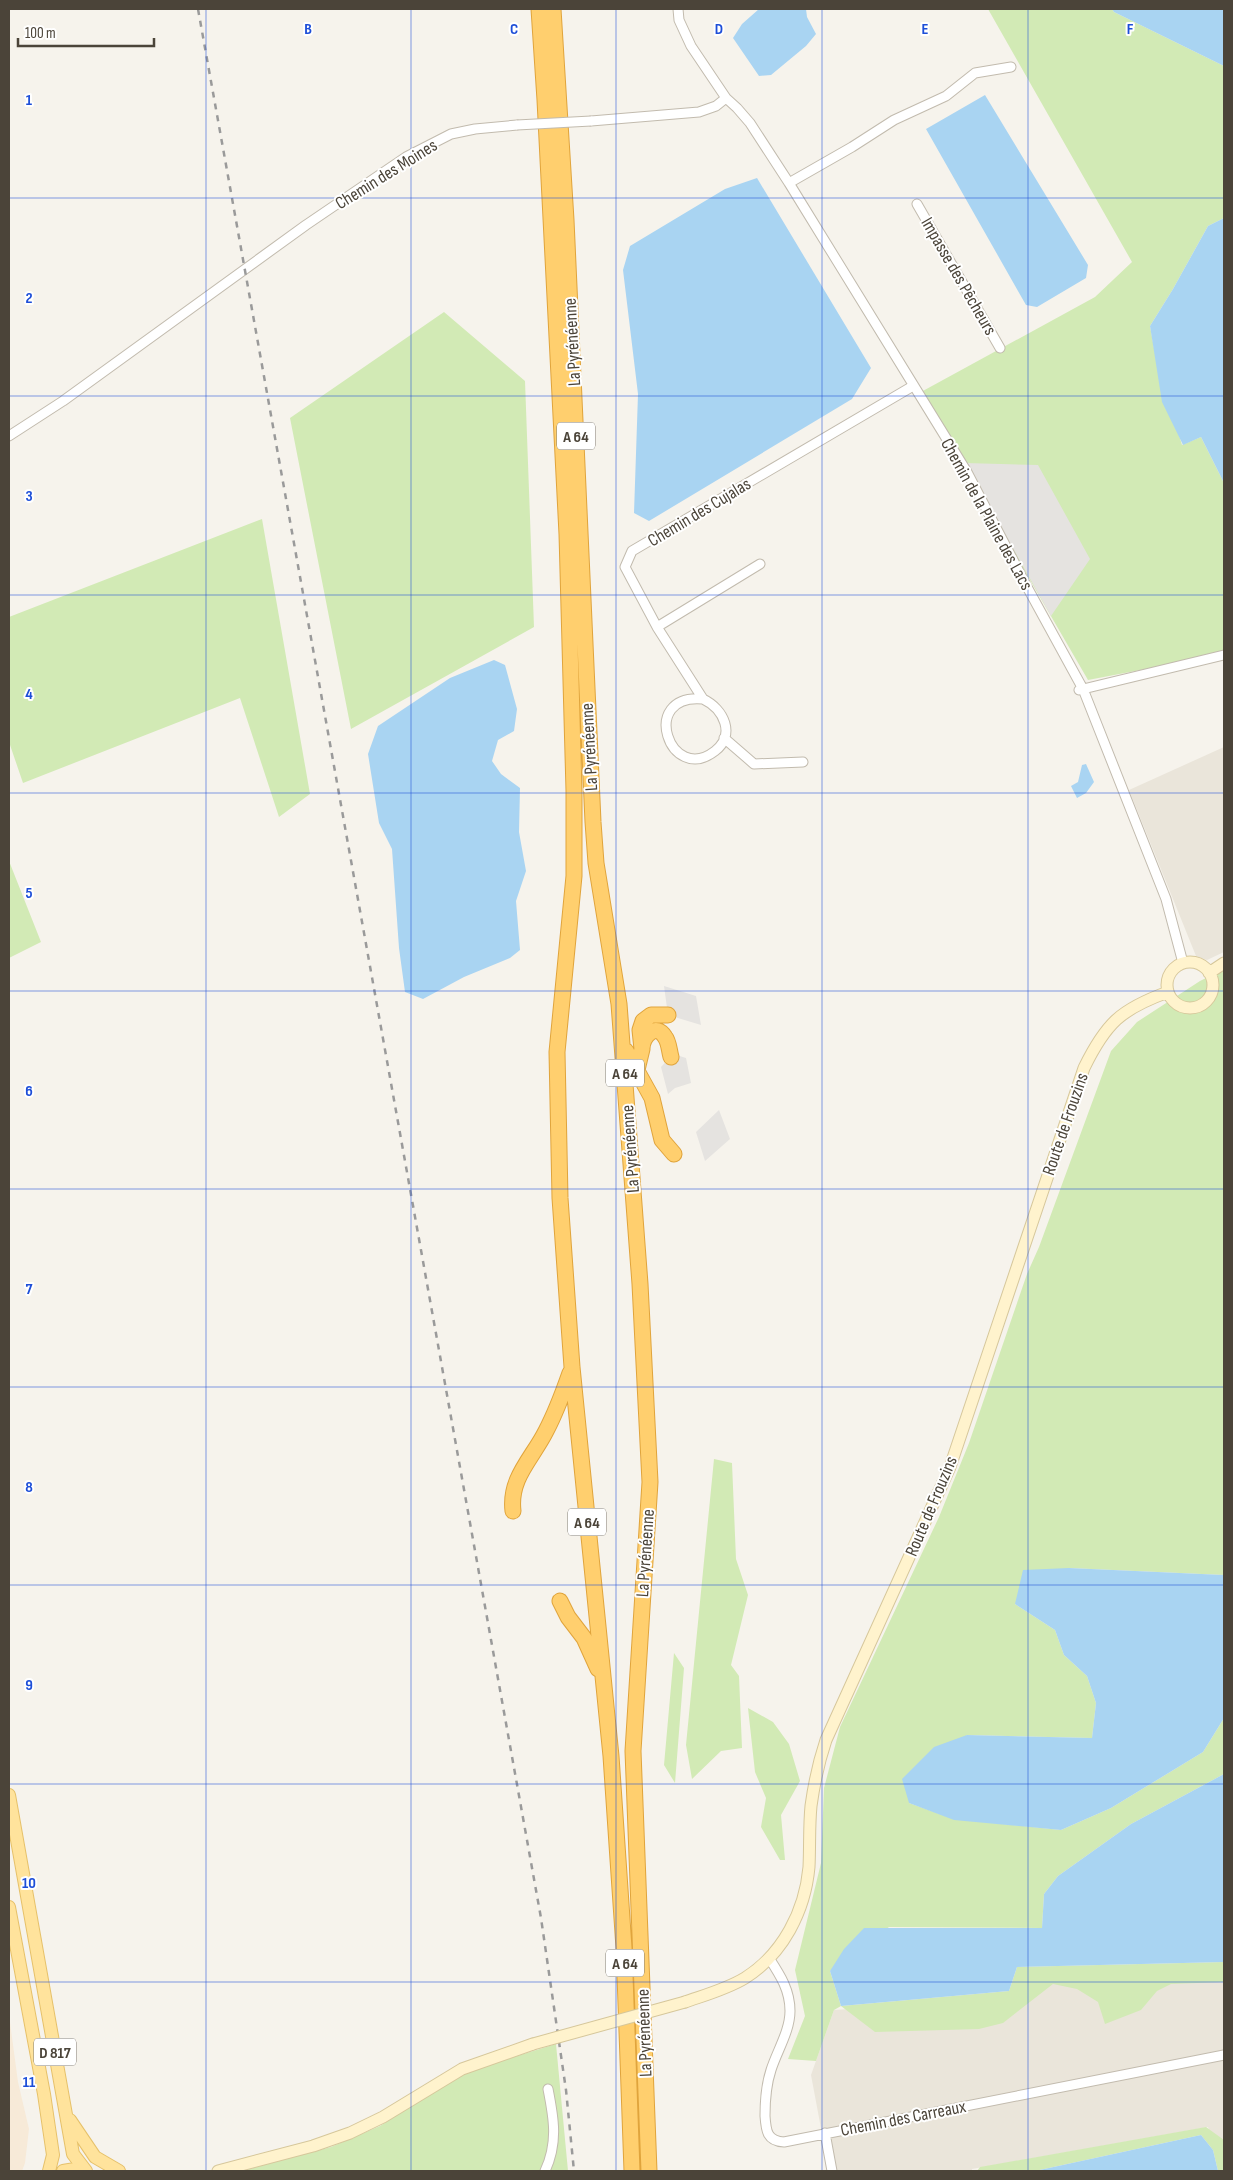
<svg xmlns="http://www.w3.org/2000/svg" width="1233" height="2180" font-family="'Sofia Sans Condensed',sans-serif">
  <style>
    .residential { fill: #eae5da }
    .commercial { fill: #f7ead8 }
    .green { fill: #d2eab5 }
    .parking { fill: #e5e3e0 }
    .water { fill: #a9d4f2 }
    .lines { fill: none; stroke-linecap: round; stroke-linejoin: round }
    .minor-casing { stroke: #c2bbae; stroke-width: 11 }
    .secondary-casing { stroke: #d6c79b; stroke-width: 13 }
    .primary-casing { stroke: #e6c16a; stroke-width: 14 }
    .motorway-casing { stroke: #e0a43c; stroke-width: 17 }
    .minor { stroke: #fff; stroke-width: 9 }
    .secondary { stroke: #fff3cd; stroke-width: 11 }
    .primary { stroke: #ffe39c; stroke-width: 12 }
    .motorway { stroke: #ffcf6e; stroke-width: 15 }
    .rail { stroke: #9a9a9a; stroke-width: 2.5; stroke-dasharray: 6 6; stroke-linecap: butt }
    .minor-bridge-casing { stroke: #c2bbae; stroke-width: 11; stroke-linecap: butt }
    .secondary-bridge-casing { stroke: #d6c79b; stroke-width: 13; stroke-linecap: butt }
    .minor-bridge { stroke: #fff; stroke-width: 9 }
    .secondary-bridge { stroke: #fff3cd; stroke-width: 11 }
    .grid { fill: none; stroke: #1d4ed8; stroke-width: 1; stroke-opacity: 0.55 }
    .labels { text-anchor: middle; stroke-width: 4; stroke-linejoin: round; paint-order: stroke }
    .shield { fill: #fff; stroke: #817c74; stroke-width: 1 }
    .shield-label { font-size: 16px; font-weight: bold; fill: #4b4439 }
    .street-label { font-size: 18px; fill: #4b4439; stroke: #fff }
    .grid-label { font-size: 16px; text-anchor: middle; font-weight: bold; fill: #1d4ed8; stroke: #fff; stroke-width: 4; stroke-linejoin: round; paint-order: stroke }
  </style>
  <rect width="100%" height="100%" fill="#f6f3ec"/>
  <!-- residential -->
  <path class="residential" d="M 1224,747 L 1224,952 L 1207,960 L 1196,956 L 1129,790 Z
    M 1028,1975 L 1224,1980 L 1224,2171 L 1208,2127 L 972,2169 L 972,2171 L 829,2171 L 811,2075 L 834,2010 L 1006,1999 Z"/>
  <!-- commercial -->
  <path class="commercial" d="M 9,2015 L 18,2082 L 29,2129 L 25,2163 L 22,2171 L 9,2171 Z"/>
  <!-- green -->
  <path class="green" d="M 988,9 L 1112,9 L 1114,12 L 1224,66 L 1224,218 L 1208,226 L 1173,289 L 1150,326 L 1156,359 L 1182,445 L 1201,437 L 1224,483 L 1224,654 L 1088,680 L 921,392 L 1095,297 L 1132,262 Z
    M 444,312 L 525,381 L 534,627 L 351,729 L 290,418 Z
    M 262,519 L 310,794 L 279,817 L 240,698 L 23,783 L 9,742 L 9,617 Z
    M 9,861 L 41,942 L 9,958 Z
    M 1224,969 L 1224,1575 L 1069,1568 L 1015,1604 L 1055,1630 L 1064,1655 L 1087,1676 L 1096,1703 L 1092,1738 L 967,1735 L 909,1803 L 954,1819 L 1061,1830 L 1111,1808 L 1203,1752 L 1224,1718 L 1224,1774 L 1131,1824 L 1058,1876 L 1044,1894 L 1042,1928 L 889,1927 L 830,1971 L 841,2006 L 1009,1991 L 1017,1967 L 1224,1962 L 1224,1982 L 1171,1984 L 1157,1991 L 1141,2010 L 1105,2024 L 1098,2002 L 1077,1989 L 1053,1984 L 1003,2023 L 979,2029 L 875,2032 L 841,2006 L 834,2010 L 816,2061 L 788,2059 L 805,2016 L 795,1970 L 821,1863 L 824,1788 L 840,1727 L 939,1517 L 969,1443 L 1027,1274 L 1039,1247 L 1111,1051 L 1137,1022 L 1200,981 Z
    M 714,1459 L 732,1463 L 736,1559 L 748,1595 L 731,1665 L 739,1676 L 742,1748 L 721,1751 L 692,1779 L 686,1745 Z
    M 674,1653 L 684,1668 L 675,1783 L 664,1765 Z
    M 748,1708 L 773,1722 L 789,1744 L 800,1781 L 781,1815 L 785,1860 L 780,1860 L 761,1827 L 766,1798 L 755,1772 Z
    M 556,2044 L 568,2171 L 242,2171 L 331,2147 L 380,2126 L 448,2082 L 481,2067 Z
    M 1206,2127 L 1224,2140 L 1224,2171 L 1218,2171 L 1213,2150 L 1201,2135 L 1035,2171 L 977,2171 L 980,2167 Z"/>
  <!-- parking -->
  <path class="parking" d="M 965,463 L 1038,465 L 1090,559 L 1051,616 Z
    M 664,986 L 696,996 L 701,1025 L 668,1015 Z
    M 673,1054 L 686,1058 L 691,1083 L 675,1088 L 668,1094 L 661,1067 Z
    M 719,1110 L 730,1139 L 705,1161 L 696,1132 Z"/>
  <!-- water -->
  <path class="water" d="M 759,9 L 806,9 L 807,17 L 816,34 L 806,46 L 771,75 L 759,76 L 733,38 L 742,24 Z
    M 1112,9 L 1224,9 L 1224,66 L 1114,12 Z
    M 985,95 L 1088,265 L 1086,278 L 1037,307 L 1026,305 L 926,129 Z
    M 757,178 L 871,368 L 852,399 L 649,521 L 634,513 L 638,394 L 623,270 L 630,246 L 725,189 Z
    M 1224,218 L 1224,483 L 1201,437 L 1183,445 L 1162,402 L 1150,326 L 1173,289 L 1208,226 Z
    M 494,660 L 505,665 L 517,709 L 514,731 L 498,740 L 492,761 L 501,774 L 520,788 L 519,832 L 526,871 L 516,901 L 520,950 L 510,958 L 464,977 L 423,999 L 405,992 L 399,948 L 392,849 L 379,823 L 368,754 L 378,726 L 450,678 Z
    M 1086,764 L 1094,782 L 1086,793 L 1077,798 L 1071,786 L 1078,782 L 1082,765 Z
    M 1069,1568 L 1224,1575 L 1224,1718 L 1203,1752 L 1111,1808 L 1061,1830 L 954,1820 L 909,1803 L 902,1779 L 934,1747 L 967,1735 L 1092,1738 L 1096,1703 L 1087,1676 L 1064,1655 L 1055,1630 L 1015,1604 L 1023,1570 Z
    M 1224,1774 L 1224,1962 L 1017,1967 L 1009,1991 L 841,2006 L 830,1971 L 844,1949 L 864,1928 L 1042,1928 L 1044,1894 L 1058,1876 L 1131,1824 Z
    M 1201,2135 L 1213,2150 L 1218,2171 L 1035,2171 Z"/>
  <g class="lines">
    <!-- minor casing -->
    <g class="minor-casing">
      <path id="minor" d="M 678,9 L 679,20 L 691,46 L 726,98 L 737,108 L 750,123 L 789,183 L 967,472 L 1026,585 L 1083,689 L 1166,899 L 1183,963
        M 591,121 L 699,112 L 716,106 L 726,98
        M 789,183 L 852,147 L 894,120 L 946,96 L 975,73 L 1011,67
        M 917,204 L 1000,348
        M 9,436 L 63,401 L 306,225 L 406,157 L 451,134 L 475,129 L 517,125
        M 657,627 L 760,564
        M 1079,690 L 1224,655
        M 703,699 C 638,693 670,786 715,751 C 736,735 724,709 703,699 L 657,627 L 625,567 L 632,551 L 913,386
        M 724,738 L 754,764 L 803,762
        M 769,1958 C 780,1975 790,1990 790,2011 C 790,2031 777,2051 771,2070 C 766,2085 765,2100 765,2116 C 766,2131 767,2141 784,2142 L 1224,2055
        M 825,2133 L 832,2171
        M 545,2171 C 558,2143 554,2119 548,2089"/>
    </g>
    <!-- secondary casing -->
    <g class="secondary-casing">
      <path id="secondary" d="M1167 985a23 23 0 1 1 46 0a23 23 0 1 1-46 0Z
        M 1209,973 L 1224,963
        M 685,2002 C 705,1995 727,1989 745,1978 C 783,1954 805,1911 809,1867 C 810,1847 809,1826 811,1806 C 814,1784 819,1761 826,1740 L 950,1467 L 1084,1068 C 1106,1023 1121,1009 1168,992
        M 218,2171 L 313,2146 L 350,2133 L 383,2117 L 462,2069 L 533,2044"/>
    </g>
    <!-- primary casing -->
    <g class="primary-casing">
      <path id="primary" d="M 9,1795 L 73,2154 L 86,2171
        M 9,1907 L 44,2094 L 53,2155 L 49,2171
        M 70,2120 L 95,2157 L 119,2171
        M 63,2171 L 75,2169 L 86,2171"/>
    </g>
    <!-- motorway casing -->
    <g class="motorway-casing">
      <path id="motorway" d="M 539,9 L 545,100 L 567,534 L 574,791 L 574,876 L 557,1052 L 560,1198 L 572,1367 L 611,1756 L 624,1948 L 632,2171
        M 553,9 L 566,220 L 593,822 L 596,863 L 619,1004 L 640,1284 L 650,1482 L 633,1751 L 649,2171
        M 642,1048 C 643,1036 656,1022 665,1037 C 669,1042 669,1050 671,1057
        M 626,1051 L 652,1098 L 662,1140 L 674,1154
        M 636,1074 L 642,1049 L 640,1030 L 643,1021 L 651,1015 L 668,1015
        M 513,1511 C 509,1478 532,1459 546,1431 C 556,1412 563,1393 570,1373
        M 560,1601 L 568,1617 L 584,1638 L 598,1669"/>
    </g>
    <!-- minor -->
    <use href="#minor" class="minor"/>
    <!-- secondary -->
    <use href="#secondary" class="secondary"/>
    <!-- primary -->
    <use href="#primary" class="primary"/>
    <!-- motorway -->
    <use href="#motorway" class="motorway"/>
    <!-- rail -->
    <path class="rail" d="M 198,9 L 541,1918 L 566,2090 L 574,2171"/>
    <!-- minor-bridge casing -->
    <g class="minor-bridge-casing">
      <path id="minor-bridge" d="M 517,125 L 591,121"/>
    </g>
    <!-- secondary-bridge casing -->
    <g class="secondary-bridge-casing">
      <path id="secondary-bridge" d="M 533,2044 L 685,2002"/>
    </g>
    <!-- minor-bridge -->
    <use href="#minor-bridge" class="minor-bridge"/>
    <!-- secondary-bridge -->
    <use href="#secondary-bridge" class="secondary-bridge"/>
  </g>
  <!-- grid -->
  <path class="grid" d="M 206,9 L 206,2171M 411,9 L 411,2171M 616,9 L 616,2171M 822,9 L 822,2171M 1028,9 L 1028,2171M 9,198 L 1224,198M 9,396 L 1224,396M 9,595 L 1224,595M 9,793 L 1224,793M 9,991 L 1224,991M 9,1189 L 1224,1189M 9,1387 L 1224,1387M 9,1585 L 1224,1585M 9,1784 L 1224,1784M 9,1982 L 1224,1982"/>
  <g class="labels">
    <!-- shield labels -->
    <g class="shield">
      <rect x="557" y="422.5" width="38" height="27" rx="4"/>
      <rect x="606" y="1059.5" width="38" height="27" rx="4"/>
      <rect x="568" y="1508.5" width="38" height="27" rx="4"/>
      <rect x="606" y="1949.5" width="38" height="27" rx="4"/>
      <rect x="34" y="2038.5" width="42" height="27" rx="4"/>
    </g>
    <g class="shield-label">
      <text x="576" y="442">A 64</text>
      <text x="625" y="1079">A 64</text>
      <text x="587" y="1528">A 64</text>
      <text x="625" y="1969">A 64</text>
      <text x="55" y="2058">D 817</text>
    </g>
    <!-- street labels -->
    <g class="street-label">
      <text transform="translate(386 174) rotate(-32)" y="6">Chemin des Moines</text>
      <text transform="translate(959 276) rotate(60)" y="6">Impasse des Pêcheurs</text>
      <text transform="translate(572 342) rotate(-93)" y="6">La Pyrénéenne</text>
      <text transform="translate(699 512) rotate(-31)" y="6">Chemin des Cujalas</text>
      <text transform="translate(987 514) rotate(61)" y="6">Chemin de la Plaine des Lacs</text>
      <text transform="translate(589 747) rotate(-93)" y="6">La Pyrénéenne</text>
      <text transform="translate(1065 1124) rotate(-71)" y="6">Route de Frouzins</text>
      <text transform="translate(630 1149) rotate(-94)" y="6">La Pyrénéenne</text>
      <text transform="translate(931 1506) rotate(-67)" y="6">Route de Frouzins</text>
      <text transform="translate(645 1553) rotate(-86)" y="6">La Pyrénéenne</text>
      <text transform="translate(644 2033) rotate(-92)" y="6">La Pyrénéenne</text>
      <text transform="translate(903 2118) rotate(-11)" y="6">Chemin des Carreaux</text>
    </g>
  </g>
  <g class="grid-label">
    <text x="308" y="34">B</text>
    <text x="514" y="34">C</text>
    <text x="719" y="34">D</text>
    <text x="925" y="34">E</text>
    <text x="1130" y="34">F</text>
    <text x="29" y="105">1</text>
    <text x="29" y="303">2</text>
    <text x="29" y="501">3</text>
    <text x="29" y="699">4</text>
    <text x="29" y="898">5</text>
    <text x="29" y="1096">6</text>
    <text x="29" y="1294">7</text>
    <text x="29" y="1492">8</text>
    <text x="29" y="1690">9</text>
    <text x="29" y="1888">10</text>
    <text x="29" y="2087">11</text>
  </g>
  <!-- border -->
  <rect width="1233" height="2180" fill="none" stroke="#4b4439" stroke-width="20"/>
  <!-- scale -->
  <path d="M18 38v8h136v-8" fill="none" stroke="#4b4439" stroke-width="2.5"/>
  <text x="25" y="38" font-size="15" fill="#4b4439" stroke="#ffffff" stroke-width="4" paint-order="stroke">100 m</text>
</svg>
